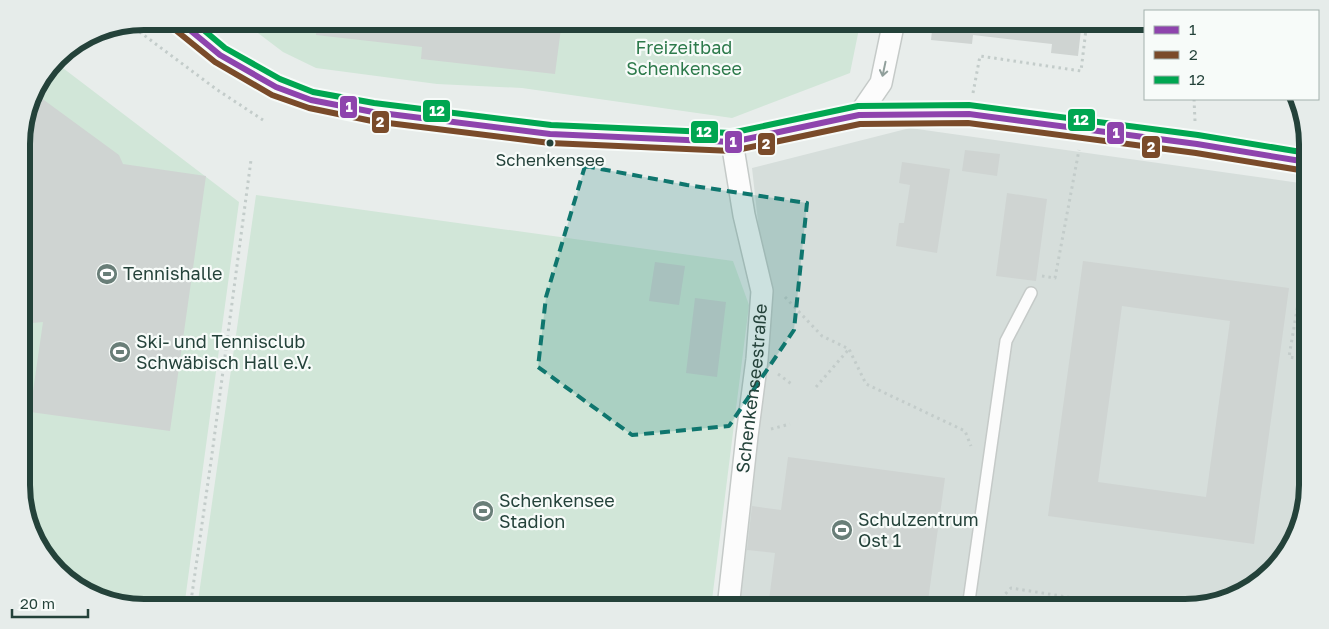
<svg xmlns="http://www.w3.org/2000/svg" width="1329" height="629" font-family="'Golos Text',sans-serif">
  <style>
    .built { fill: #d6dedb }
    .green { fill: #d1e6d8 }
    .building { fill: #cfd4d2; fill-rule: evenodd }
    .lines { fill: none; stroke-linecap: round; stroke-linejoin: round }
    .lane-casing { stroke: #c5cac8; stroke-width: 14 }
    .street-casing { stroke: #c5cac8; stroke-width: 24 }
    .path { stroke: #c3ccca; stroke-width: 3; stroke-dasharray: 2.5 4; stroke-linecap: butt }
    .lane { stroke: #fcfcfc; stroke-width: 11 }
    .street { stroke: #fcfcfc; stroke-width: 21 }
    .bus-1-casing { stroke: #f7fbf9; stroke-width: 10 }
    .bus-2-casing { stroke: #f7fbf9; stroke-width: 10 }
    .bus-3-casing { stroke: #f7fbf9; stroke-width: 10 }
    .bus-1 { stroke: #8e44ad; stroke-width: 6 }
    .bus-2 { stroke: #7a4b2a; stroke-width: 6 }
    .bus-3 { stroke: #00a651; stroke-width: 6 }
    .oneway { stroke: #909f9b }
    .marked { fill: #0f766e; fill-opacity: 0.2; stroke: #0f766e; stroke-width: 4; stroke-dasharray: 10 6; stroke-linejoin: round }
    .bus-dot { fill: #24423a; stroke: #f7fbf9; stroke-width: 2 }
    .labels { text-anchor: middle; stroke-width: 4.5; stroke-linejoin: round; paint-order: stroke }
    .bus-label { font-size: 17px; fill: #24423a; stroke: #f7fbf9 }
    .park-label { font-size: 18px; fill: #2d7a4b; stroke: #f7fbf9 }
    .poi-label { font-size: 18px; fill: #24423a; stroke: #f7fbf9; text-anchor: start }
    .street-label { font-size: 18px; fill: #24423a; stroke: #f7fbf9 }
    .rim { fill: none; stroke: #24423a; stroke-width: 6 }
    .line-badge { stroke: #f7fbf9; stroke-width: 2 }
    .badge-label { font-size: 14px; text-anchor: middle; font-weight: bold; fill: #fff }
  </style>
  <rect width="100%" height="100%" fill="#e8edeb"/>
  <!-- built -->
  <path class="built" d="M 910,128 L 1307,184 L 1308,485 L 1298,532 L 1254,587 L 1193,608 L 733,608 L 765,284 L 752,168 Z"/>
  <!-- green -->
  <path class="green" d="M 242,21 L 863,21 L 860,24 L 850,73 L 732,118 L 522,88 L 437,84 L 316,68 L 283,52 Z
    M 55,62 L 239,202 L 184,608 L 144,608 L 97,598 L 46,560 L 22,501 L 22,135 L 34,90 Z
    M 256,195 L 733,261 L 749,305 L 711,608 L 197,608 Z"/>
  <!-- building -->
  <path class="building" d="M 317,21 L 562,21 L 555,74 L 421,59 L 422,47 L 316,35 Z
    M 933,21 L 1082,21 L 1078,56 L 1051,53 L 1052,44 L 973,35 L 972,44 L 931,40 Z
    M 33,92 L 119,155 L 123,164 L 206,176 L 170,431 L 30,412 L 43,322 L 22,324 L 22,158 L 31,144 L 23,138 L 30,128 L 25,124 Z
    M 965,150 L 1000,154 L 997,176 L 962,171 Z
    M 902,162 L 950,169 L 937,253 L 896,246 L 899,223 L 904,223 L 910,185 L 899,183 Z
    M 1007,193 L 1047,199 L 1036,281 L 996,276 Z
    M 1083,261 L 1289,288 L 1254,544 L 1048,516 ZM 1122,306 L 1230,321 L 1206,497 L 1098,482 Z
    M 655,262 L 685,266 L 679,305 L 649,301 Z
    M 695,298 L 726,302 L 717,377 L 686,373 Z
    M 788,457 L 945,478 L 927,608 L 768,608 L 775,553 L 747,550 L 752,506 L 781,510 Z"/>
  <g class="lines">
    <!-- lane casing -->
    <g class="lane-casing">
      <path id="lane" d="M 968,608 L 1006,341 L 1031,293"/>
    </g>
    <!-- street casing -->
    <g class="street-casing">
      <g id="street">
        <path d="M 179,21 L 220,55 L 276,87 L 311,100 L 373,112 L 550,134 L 732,142 L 859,115 L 969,114 L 1197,144 L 1307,162"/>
        <path d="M 859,115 L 881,83 L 894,21"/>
        <path id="s1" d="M 728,608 L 747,436 L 757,359 L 762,291 L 744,215 L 732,142"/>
      </g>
    </g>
    <!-- path -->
    <path class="path" d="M 129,24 L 216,89 L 263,120
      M 973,93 L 980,56 L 1081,71 L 1087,21
      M 1194,99 L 1195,121
      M 1307,250 L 1289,357 L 1307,360
      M 1042,276 L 1055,278 L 1079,150
      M 785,297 L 822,336 L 849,349 L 866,384 L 965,431 L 971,446
      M 778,374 L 793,385
      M 816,387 L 849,349
      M 771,429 L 790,424
      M 190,608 L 212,454 L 251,160
      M 992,608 L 1011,588 L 1136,608"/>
    <!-- lane -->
    <use href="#lane" class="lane"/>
    <!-- street -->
    <use href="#street" class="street"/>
    <!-- bus-1 casing -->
    <g class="bus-1-casing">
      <path id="bus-1" d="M 179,21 L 220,55 L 276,87 L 311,100 L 373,112 L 550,134 L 732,142 L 859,115 L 969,114 L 1197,144 L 1307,162"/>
    </g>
    <!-- bus-2 casing -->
    <g class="bus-2-casing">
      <path id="bus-2" d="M 173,28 L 215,62 L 272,95 L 309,108 L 372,121 L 550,143 L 732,151 L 860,124 L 968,123 L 1196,153 L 1306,171"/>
    </g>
    <!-- bus-3 casing -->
    <g class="bus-3-casing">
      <path id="bus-3" d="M 193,21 L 225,48 L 280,79 L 313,92 L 374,103 L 551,125 L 731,133 L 858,106 L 969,105 L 1198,135 L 1307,153"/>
    </g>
    <!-- bus-1 -->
    <use href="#bus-1" class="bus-1"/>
    <!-- bus-2 -->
    <use href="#bus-2" class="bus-2"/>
    <!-- bus-3 -->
    <use href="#bus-3" class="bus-3"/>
  </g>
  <!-- one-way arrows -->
  <defs><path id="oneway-shaft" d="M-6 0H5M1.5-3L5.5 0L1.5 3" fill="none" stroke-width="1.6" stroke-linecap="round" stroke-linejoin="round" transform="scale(1.25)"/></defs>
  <use class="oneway" href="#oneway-shaft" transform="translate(884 69) rotate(102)"/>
  <!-- marked area -->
  <path class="marked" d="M 585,166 L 687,185 L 807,203 L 794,330 L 729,426 L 632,435 L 538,367 L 546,297 Z"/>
  <!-- icons -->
  <defs>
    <g id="stadium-disc" transform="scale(1.125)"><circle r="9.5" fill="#697e78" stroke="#f7fbf9"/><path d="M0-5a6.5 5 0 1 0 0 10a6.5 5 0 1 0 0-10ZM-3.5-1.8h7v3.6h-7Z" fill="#fff"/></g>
  </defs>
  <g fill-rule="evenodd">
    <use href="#stadium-disc" x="107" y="274"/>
    <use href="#stadium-disc" x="120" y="352"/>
    <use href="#stadium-disc" x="483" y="511"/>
    <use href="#stadium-disc" x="842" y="530"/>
  </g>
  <!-- markers -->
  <circle class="bus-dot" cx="550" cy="143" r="4.5"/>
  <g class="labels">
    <!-- bus labels -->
    <g class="bus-label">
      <text x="550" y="166">Schenkensee</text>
    </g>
    <!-- park labels -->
    <g class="park-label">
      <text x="684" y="54">Freizeitbad<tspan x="684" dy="21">Schenkensee</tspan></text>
    </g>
    <!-- poi labels -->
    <g class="poi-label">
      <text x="123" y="280">Tennishalle</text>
      <text x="136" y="348">Ski- und Tennisclub<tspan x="136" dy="21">Schwäbisch Hall e.V.</tspan></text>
      <text x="499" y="507">Schenkensee<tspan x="499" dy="21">Stadion</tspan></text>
      <text x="858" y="526">Schulzentrum<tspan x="858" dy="21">Ost 1</tspan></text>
    </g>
    <!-- street labels -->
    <g class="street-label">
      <text dy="6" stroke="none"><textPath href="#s1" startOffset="221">Schenkenseestraße</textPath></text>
    </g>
  </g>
  <!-- crop -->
  <path d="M0 0H1329V629H0ZM144 30H1185A114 114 0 0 1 1299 144V485A114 114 0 0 1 1185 599H144A114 114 0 0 1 30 485V144A114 114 0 0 1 144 30Z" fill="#e6ecea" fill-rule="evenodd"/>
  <path class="rim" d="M144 30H1185A114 114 0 0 1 1299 144V485A114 114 0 0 1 1185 599H144A114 114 0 0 1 30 485V144A114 114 0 0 1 144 30Z"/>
  <g class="line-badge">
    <rect x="339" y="95" width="19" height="24" rx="5" fill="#8e44ad"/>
    <rect x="422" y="99" width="29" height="24" rx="5" fill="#00a651"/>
    <rect x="1067" y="108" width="29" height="24" rx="5" fill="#00a651"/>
    <rect x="371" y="110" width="19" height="24" rx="5" fill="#7a4b2a"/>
    <rect x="690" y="120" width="29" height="24" rx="5" fill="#00a651"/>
    <rect x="1106" y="121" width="19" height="24" rx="5" fill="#8e44ad"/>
    <rect x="724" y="130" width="19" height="24" rx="5" fill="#8e44ad"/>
    <rect x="757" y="132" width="19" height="24" rx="5" fill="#7a4b2a"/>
    <rect x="1141" y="135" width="20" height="24" rx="5" fill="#7a4b2a"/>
  </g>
  <g class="badge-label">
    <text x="349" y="112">1</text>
    <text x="437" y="116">12</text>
    <text x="1081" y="125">12</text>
    <text x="380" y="127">2</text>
    <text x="704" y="137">12</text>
    <text x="1116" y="138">1</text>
    <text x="733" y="147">1</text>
    <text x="766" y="149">2</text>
    <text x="1151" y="152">2</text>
  </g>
  <!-- legend -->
  <rect x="1144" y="10" width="175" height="90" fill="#f7fbf9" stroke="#a3b1ad"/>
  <rect x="1154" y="26" width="25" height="8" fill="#8e44ad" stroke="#a3b1ad"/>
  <text x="1189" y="35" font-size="15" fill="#24423a">1</text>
  <rect x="1154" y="51" width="25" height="8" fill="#7a4b2a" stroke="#a3b1ad"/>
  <text x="1189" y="60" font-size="15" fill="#24423a">2</text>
  <rect x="1154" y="76" width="25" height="8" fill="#00a651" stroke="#a3b1ad"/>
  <text x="1189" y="85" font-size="15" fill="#24423a">12</text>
  <!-- scale -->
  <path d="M12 609v8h76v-8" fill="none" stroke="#24423a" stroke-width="2.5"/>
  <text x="20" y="609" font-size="15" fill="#24423a" stroke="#f7fbf9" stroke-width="4" paint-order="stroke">20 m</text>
</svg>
